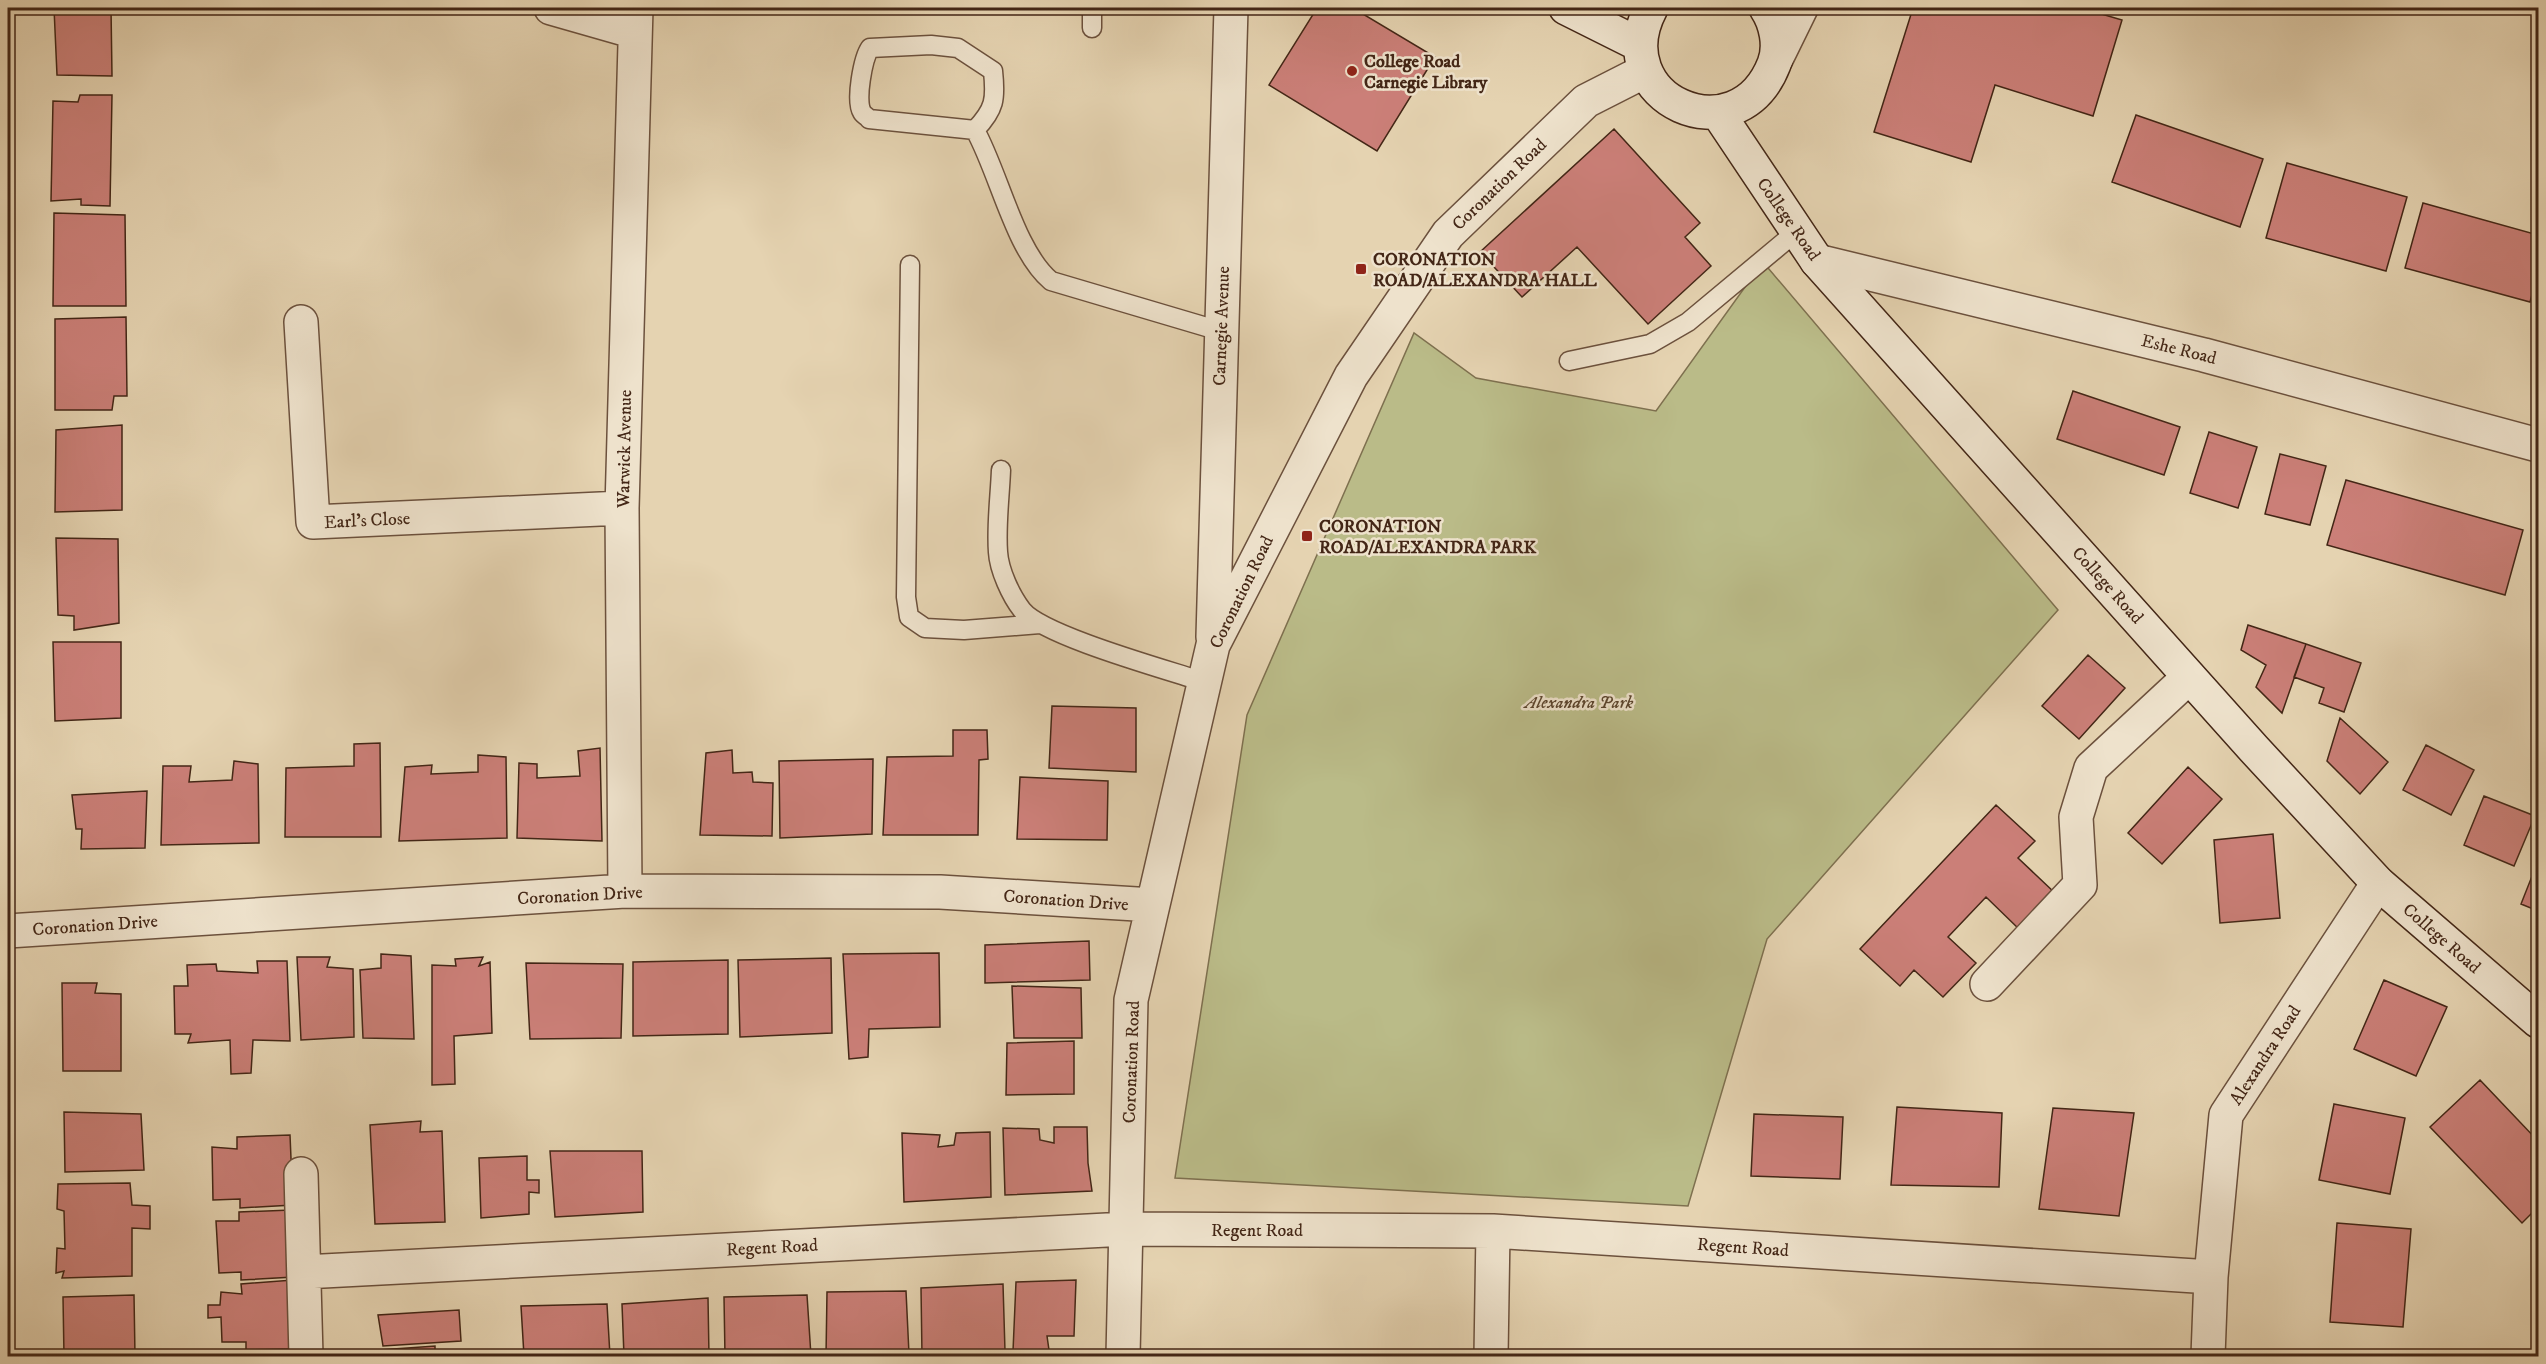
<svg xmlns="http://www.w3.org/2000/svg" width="2546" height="1364" font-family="'IM FELL DW Pica',serif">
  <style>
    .green { fill: #babb88; stroke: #7e704f; stroke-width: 1.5 }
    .building { fill: #cb7f78; stroke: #432616; stroke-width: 1.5 }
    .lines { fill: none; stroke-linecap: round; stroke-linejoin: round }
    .lane-casing { stroke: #6c513d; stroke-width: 21 }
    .street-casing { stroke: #6c513d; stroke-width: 36 }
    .secondary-casing { stroke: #432616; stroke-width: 36 }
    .lane { stroke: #eee2cc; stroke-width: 18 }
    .street { stroke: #eee2cc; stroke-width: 33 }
    .secondary { stroke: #eee2cc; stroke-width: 33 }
    .poi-dot { fill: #8f2418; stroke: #eee2cc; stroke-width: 2 }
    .labels { text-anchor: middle; stroke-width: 5; stroke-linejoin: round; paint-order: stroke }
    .poi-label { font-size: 18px; font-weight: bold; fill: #432616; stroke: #eee2cc; text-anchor: start }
    .street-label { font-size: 18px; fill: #432616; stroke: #eee2cc }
    .park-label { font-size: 18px; font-style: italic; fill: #5b442d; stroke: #eee2cc }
  </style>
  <rect width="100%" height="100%" fill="#e5d3b1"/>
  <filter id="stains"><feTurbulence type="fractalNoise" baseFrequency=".00333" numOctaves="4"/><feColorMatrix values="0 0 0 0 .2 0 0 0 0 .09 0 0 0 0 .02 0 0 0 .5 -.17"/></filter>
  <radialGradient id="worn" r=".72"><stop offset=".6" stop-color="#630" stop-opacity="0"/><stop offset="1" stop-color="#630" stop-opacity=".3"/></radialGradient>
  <!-- green -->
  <path class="green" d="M 1763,262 L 2058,610 L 1767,939 L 1688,1206 L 1175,1178 L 1247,715 L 1414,333 L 1476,378 L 1656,411 Z"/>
  <!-- building -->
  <path class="building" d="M 54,8 L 111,8 L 112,76 L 57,75 Z
    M 1317,8 L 1353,8 L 1435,57 L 1377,151 L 1269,85 Z
    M 1913,8 L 2081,8 L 2122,20 L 2093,116 L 1995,85 L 1971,162 L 1874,132 Z
    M 80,95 L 112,95 L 110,206 L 81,205 L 81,199 L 51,201 L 53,101 L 78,102 Z
    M 2136,115 L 2263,159 L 2240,227 L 2112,182 Z
    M 1614,129 L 1700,223 L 1685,237 L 1711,266 L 1648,324 L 1577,247 L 1522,297 L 1480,252 Z
    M 2287,163 L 2407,197 L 2386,271 L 2266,238 Z
    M 2423,203 L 2538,235 L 2538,272 L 2530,302 L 2405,268 Z
    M 54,213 L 125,215 L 126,306 L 53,306 Z
    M 126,317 L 127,396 L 114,396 L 112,410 L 55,410 L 55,319 Z
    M 2073,391 L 2180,427 L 2164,475 L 2057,439 Z
    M 122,425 L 122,510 L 55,512 L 56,430 Z
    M 2209,432 L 2257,447 L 2238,508 L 2190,493 Z
    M 2280,454 L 2326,466 L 2310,525 L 2265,514 Z
    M 2346,480 L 2523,530 L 2505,595 L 2327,545 Z
    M 56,538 L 118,539 L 119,623 L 74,630 L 74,616 L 58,615 Z
    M 2248,625 L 2306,644 L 2282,713 L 2256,687 L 2266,665 L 2241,650 Z
    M 53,642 L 121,642 L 121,718 L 55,721 Z
    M 2306,644 L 2361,663 L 2344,712 L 2319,703 L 2324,688 L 2294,677 Z
    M 2088,655 L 2125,688 L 2079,739 L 2042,706 Z
    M 1052,706 L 1136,708 L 1136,772 L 1049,768 Z
    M 2340,718 L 2388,762 L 2360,794 L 2327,761 Z
    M 953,730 L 987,730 L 988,759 L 979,760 L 978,835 L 883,835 L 887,757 L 953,756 Z
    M 380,743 L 381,837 L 285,837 L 286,768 L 354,766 L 354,744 Z
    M 2426,745 L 2474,770 L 2451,815 L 2403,790 Z
    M 600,748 L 602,841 L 517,838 L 519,763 L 537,764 L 537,778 L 580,776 L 578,751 Z
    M 732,750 L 733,773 L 752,772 L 753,782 L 773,783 L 772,836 L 700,835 L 706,753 Z
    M 478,755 L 506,757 L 507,838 L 399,841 L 405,767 L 432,765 L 431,774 L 478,772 Z
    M 873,759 L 872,834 L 780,838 L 779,761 Z
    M 234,761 L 258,764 L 259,843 L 161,845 L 163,766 L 191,766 L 189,782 L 232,780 Z
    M 2188,767 L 2222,799 L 2162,864 L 2128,833 Z
    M 1020,777 L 1108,781 L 1107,840 L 1017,839 Z
    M 147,791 L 145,848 L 81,849 L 82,829 L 76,829 L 72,795 Z
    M 2484,796 L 2535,816 L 2514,866 L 2464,845 Z
    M 1996,805 L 2035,841 L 2018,858 L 2056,894 L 2021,931 L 1986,897 L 1948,937 L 1976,963 L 1943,997 L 1914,970 L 1900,986 L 1860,949 Z
    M 2273,834 L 2280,918 L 2220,923 L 2214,840 Z
    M 2538,861 L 2538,911 L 2521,904 Z
    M 1089,941 L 1090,980 L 985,983 L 985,945 Z
    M 939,953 L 940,1027 L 869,1029 L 868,1057 L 849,1059 L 843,954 Z
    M 381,954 L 411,956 L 414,1039 L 363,1038 L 360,970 L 381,968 Z
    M 297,957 L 330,957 L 327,967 L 353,969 L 354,1037 L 301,1040 Z
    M 483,957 L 479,966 L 490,962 L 492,1033 L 454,1036 L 455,1084 L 432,1085 L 432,965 L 456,966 L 455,959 Z
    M 831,958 L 832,1033 L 740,1037 L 738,960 Z
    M 728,960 L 728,1034 L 633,1036 L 633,962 Z
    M 257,961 L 287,961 L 290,1041 L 253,1040 L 251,1073 L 231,1074 L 230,1040 L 188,1043 L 191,1034 L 175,1034 L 174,986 L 188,986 L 187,965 L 216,964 L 217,971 L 258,973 Z
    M 526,963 L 623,964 L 621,1038 L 530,1039 Z
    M 2384,980 L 2447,1007 L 2416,1076 L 2354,1049 Z
    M 62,983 L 97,983 L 95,993 L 121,994 L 121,1071 L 63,1071 Z
    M 1012,986 L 1081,988 L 1082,1038 L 1014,1038 Z
    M 1074,1041 L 1074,1094 L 1006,1095 L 1007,1043 Z
    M 2480,1080 L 2538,1141 L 2538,1207 L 2522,1223 L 2430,1127 Z
    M 2334,1104 L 2405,1118 L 2390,1194 L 2319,1180 Z
    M 1897,1107 L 2002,1113 L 1999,1187 L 1891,1185 Z
    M 2053,1108 L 2134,1113 L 2119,1216 L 2039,1209 Z
    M 64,1112 L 141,1114 L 144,1170 L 65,1172 Z
    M 1754,1114 L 1843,1117 L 1840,1179 L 1751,1176 Z
    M 421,1121 L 420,1132 L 442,1131 L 445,1222 L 375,1224 L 370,1125 Z
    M 1054,1127 L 1087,1127 L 1088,1163 L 1092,1191 L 1005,1195 L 1003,1128 L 1039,1129 L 1040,1140 L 1054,1143 Z
    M 990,1132 L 991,1197 L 904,1202 L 902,1133 L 940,1135 L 938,1147 L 954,1145 L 956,1133 Z
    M 290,1135 L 293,1205 L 240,1208 L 240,1199 L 213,1200 L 212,1147 L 237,1149 L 237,1137 Z
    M 550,1151 L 642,1151 L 643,1212 L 555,1217 Z
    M 527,1156 L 527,1180 L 539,1180 L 539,1193 L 529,1192 L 529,1214 L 481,1218 L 479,1158 Z
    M 130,1183 L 132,1205 L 150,1206 L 150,1229 L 132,1228 L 132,1276 L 62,1278 L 64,1271 L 56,1273 L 57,1248 L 65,1249 L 64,1211 L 57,1209 L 58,1184 Z
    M 291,1210 L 294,1277 L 241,1280 L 241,1272 L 219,1273 L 216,1221 L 239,1221 L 239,1212 Z
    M 2337,1223 L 2411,1229 L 2403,1327 L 2330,1322 Z
    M 293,1280 L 296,1349 L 246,1350 L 246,1342 L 222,1342 L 221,1317 L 208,1318 L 208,1305 L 220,1305 L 221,1292 L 242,1294 L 241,1284 Z
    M 1076,1280 L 1074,1336 L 1047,1336 L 1049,1350 L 1013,1351 L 1016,1282 Z
    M 1003,1284 L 1005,1351 L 955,1351 L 955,1356 L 922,1356 L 921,1288 Z
    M 906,1291 L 909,1354 L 826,1356 L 827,1292 Z
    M 134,1295 L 135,1356 L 64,1356 L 63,1297 Z
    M 807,1295 L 811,1356 L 725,1356 L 724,1297 Z
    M 708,1298 L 709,1356 L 624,1356 L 622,1304 Z
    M 607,1304 L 610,1356 L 524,1356 L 521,1306 Z
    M 459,1310 L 461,1341 L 383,1346 L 378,1315 Z
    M 435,1346 L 435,1354 L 464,1356 L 381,1356 L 380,1350 Z
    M 297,1352 L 297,1356 L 245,1356 L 246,1353 Z"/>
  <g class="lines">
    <!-- lane casing -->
    <g class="lane-casing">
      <path id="lane" d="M 1092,8 L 1092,28
        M 931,45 L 958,48 L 993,71 C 996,99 995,109 975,130 L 869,119 C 867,116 863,115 862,112 C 855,101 863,58 870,48 Z
        M 975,130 C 999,173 1015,251 1051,281 L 1220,331
        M 910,265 L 906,597 L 909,617 L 925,628 L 964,630 L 1040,624
        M 1569,361 L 1650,344 L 1688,322 L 1796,232
        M 1001,470 C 1000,496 996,525 998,552 C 999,570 1011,596 1022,610 C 1043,636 1168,670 1204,682"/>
    </g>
    <!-- street casing -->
    <g class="street-casing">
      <path id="street" d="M 551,8 L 635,32
        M 1776,59 L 1801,8
        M 1817,261 L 2204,355 L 2538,445
        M 301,322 L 313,522 L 622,508
        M 1213,637 L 1231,8
        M 625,891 L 622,508 L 636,8
        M 8,931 L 625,891 L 940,892 L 1153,905
        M 1987,984 L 2080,885 L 2076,817 L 2091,768 L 2189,677
        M 301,1174 L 306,1356
        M 304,1272 L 1126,1229 L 1493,1231 L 2211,1277
        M 1123,1356 L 1131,1000 L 1213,645 L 1351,376 L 1448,234 L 1586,101 L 1645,71
        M 1491,1356 L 1493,1231
        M 2208,1356 L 2211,1277 L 2226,1115 L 2378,883"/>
    </g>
    <!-- secondary casing -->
    <g class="secondary-casing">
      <path id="secondary" d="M 1566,8 L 1640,45
        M 1651,8 C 1603,99 1737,159 1774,64 C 1781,46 1776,23 1766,8
        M 1718,113 L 1817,261 L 2254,749 L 2378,883 L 2538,1021"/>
    </g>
    <!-- lane -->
    <use href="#lane" class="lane"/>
    <!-- street -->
    <use href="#street" class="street"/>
    <!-- secondary -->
    <use href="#secondary" class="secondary"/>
  </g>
  <!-- markers -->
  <g class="poi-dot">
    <circle cx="1352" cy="71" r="6"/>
    <rect x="1355" y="263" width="12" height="12" rx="3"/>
    <rect x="1301" y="530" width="12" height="12" rx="3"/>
  </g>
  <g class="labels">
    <!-- poi labels -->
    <g class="poi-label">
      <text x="1364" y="67">College Road<tspan x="1364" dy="21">Carnegie Library</tspan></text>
      <text x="1373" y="265">CORONATION<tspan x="1373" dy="21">ROAD/ALEXANDRA HALL</tspan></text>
      <text x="1319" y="532">CORONATION<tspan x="1319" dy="21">ROAD/ALEXANDRA PARK</tspan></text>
    </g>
    <!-- street labels -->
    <g class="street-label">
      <text transform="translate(1499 184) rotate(-44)" y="6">Coronation Road</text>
      <text transform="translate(1789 219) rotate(55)" y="6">College Road</text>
      <text transform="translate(1221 326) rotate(-88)" y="6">Carnegie Avenue</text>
      <text transform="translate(2179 349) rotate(14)" y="6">Eshe Road</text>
      <text transform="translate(624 449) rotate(-89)" y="6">Warwick Avenue</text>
      <text transform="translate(367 520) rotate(-3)" y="6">Earl's Close</text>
      <text transform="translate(2108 585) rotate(48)" y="6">College Road</text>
      <text transform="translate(1241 592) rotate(-64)" y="6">Coronation Road</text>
      <text transform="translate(580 895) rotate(-3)" y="6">Coronation Drive</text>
      <text transform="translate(1066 900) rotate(4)" y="6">Coronation Drive</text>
      <text transform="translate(95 925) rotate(-4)" y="6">Coronation Drive</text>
      <text transform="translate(2442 938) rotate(41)" y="6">College Road</text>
      <text transform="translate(2265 1055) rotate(-57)" y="6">Alexandra Road</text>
      <text transform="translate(1131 1062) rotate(-88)" y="6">Coronation Road</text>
      <text x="1257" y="1236">Regent Road</text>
      <text transform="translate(772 1247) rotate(-3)" y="6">Regent Road</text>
      <text transform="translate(1743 1247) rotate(4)" y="6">Regent Road</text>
    </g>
    <!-- park labels -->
    <g class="park-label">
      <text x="1579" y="708">Alexandra Park</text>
    </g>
  </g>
  <!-- margin -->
  <rect width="2546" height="1364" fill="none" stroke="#e5d3b1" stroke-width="30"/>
  <rect x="9" y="9" width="2528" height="1346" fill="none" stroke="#432616" stroke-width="3"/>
  <rect x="15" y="15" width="2516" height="1334" fill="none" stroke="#432616" stroke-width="1.5"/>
  <rect width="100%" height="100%" filter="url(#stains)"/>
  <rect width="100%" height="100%" fill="url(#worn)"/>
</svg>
